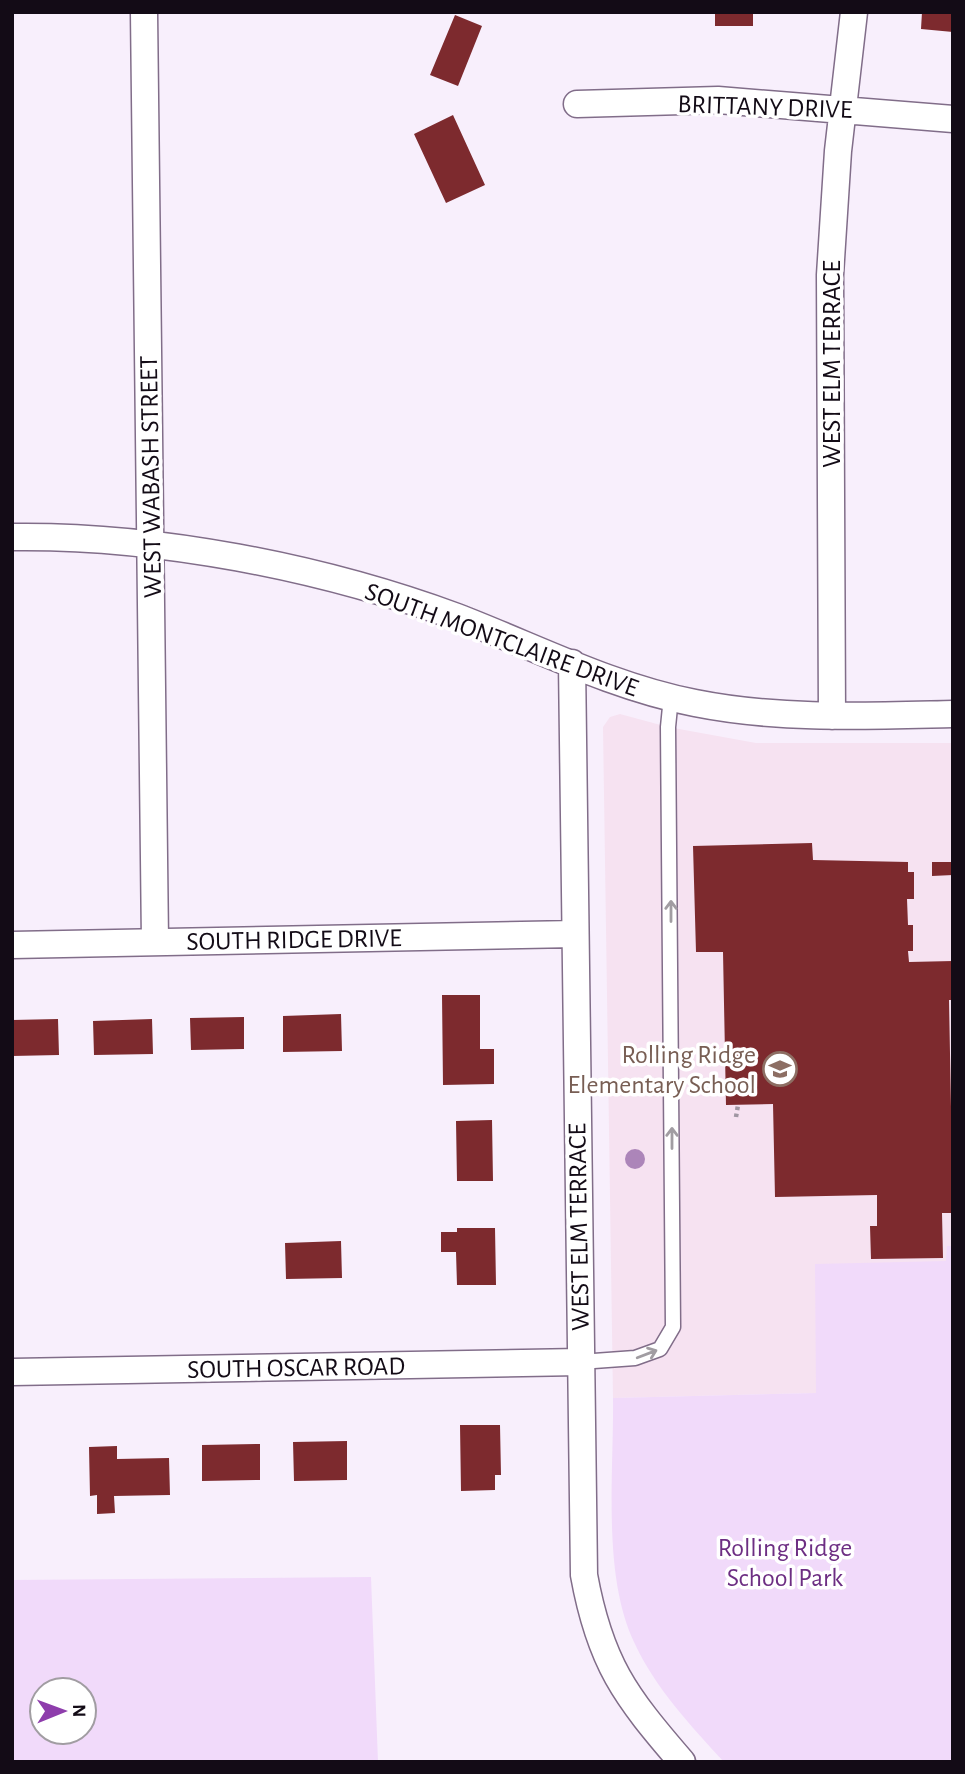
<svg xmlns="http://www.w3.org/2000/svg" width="965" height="1774" font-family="'Alegreya Sans',sans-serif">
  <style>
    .education { fill: #f6e2f1 }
    .green { fill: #f1dafa; fill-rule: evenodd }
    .building { fill: #7d2a2e }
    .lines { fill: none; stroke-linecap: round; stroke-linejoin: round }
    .lane-casing { stroke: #816d89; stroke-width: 17 }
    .street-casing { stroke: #816d89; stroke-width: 29 }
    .path { stroke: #9f96a2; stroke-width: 4.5; stroke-dasharray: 3.5 3.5; stroke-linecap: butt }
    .lane { stroke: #fff; stroke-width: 14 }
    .street { stroke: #fff; stroke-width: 26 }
    .tree { fill: #ac85b9 }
    .oneway { stroke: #a19da2 }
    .labels { text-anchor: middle; stroke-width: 7; stroke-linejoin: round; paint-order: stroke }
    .street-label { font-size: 26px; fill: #130b16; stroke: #fff }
    .education-label { font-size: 26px; fill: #785e54; stroke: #fff; text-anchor: end }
    .park-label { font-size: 26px; fill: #6d2e83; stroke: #fff }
  </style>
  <rect width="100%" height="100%" fill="#f8effc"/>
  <!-- education -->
  <path class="education" d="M 620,714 L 668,727 L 756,743 L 953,743 L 953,1246 L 947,1246 L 947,1261 L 817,1393 L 613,1398 L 603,727 L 610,717 Z"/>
  <!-- green -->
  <path class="green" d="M 947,1246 L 953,1246 L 953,1762 L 724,1762 C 691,1726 655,1688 634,1642 C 602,1574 614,1473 613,1398 L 816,1393 L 815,1264 L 946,1261 Z
    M 371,1577 L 378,1762 L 12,1762 L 12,1580 ZM 42,1690 L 84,1690 L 84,1732 L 42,1732 Z"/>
  <!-- building -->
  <path class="building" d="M 715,12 L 753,12 L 753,26 L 715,26 Z
    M 922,12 L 953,12 L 953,32 L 921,29 Z
    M 455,15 L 482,26 L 458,86 L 430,75 Z
    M 453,115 L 485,185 L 446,203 L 414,134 Z
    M 812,843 L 813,860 L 908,862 L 908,872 L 914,872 L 914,899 L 907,899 L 908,925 L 913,925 L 913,951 L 908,951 L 909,962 L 953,961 L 953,1000 L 949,1000 L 953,1213 L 942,1213 L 943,1258 L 871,1259 L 870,1226 L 877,1226 L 877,1195 L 775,1197 L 773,1104 L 726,1105 L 723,952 L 696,952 L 693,846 Z
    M 932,862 L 953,862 L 953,875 L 932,876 Z
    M 442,995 L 480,995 L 480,1049 L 494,1049 L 494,1084 L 443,1085 Z
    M 341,1014 L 342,1051 L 283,1052 L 283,1016 Z
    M 244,1017 L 244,1049 L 191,1050 L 190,1018 Z
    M 58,1019 L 59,1055 L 12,1056 L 12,1020 Z
    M 152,1019 L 153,1054 L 94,1055 L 93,1021 Z
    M 492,1120 L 493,1181 L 457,1181 L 456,1121 Z
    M 457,1228 L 495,1228 L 496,1285 L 457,1285 L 456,1252 L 441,1252 L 441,1232 L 457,1232 Z
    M 341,1241 L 342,1278 L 286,1279 L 285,1243 Z
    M 460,1425 L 500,1425 L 501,1475 L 495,1475 L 495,1490 L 461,1491 Z
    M 347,1441 L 347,1480 L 294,1481 L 293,1442 Z
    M 260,1444 L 260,1480 L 202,1481 L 202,1445 Z
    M 117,1446 L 117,1459 L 169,1458 L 170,1495 L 114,1496 L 115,1513 L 97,1514 L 97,1495 L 90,1496 L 89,1447 Z"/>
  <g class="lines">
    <!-- lane casing -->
    <g class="lane-casing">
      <path id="lane" d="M 580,1362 L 635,1358 L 660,1349 L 673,1327 L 668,727 L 671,697"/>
    </g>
    <!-- street casing -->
    <g class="street-casing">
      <path id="street" d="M 144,12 L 155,942
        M 577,104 L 718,100 L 953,119
        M 12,537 C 157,535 321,567 457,617 C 535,647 612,687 695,703 C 780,720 867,716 953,714
        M 572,663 L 584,1575 C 600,1663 625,1696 682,1762
        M 832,716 L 830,275 L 838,151 L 854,12
        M 12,945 L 575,934
        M 12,1372 L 580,1362"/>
    </g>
    <!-- path -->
    <path class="path" d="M 736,1117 L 738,1105"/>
    <!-- lane -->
    <use href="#lane" class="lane"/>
    <!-- street -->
    <use href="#street" class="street"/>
  </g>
  <!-- trees -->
  <circle class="tree" cx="635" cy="1159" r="10"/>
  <!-- one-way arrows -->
  <defs><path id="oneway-shaft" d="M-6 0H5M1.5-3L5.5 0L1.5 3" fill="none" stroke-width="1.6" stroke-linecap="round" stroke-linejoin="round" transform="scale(1.75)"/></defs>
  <g class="oneway">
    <use href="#oneway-shaft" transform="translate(671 911) rotate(-90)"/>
    <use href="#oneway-shaft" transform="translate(672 1138) rotate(-90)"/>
    <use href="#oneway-shaft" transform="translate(647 1354) rotate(-21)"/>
  </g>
  <!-- icons -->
  <defs>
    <g id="school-ring" transform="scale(1.75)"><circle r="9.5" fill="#fff" stroke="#8d6e63" stroke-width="1.5"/><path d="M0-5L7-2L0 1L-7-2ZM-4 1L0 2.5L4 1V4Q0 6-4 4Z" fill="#8d6e63"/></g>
  </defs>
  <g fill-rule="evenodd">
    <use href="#school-ring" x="780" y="1069"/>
  </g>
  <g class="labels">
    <!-- street labels -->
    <g class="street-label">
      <text transform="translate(765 106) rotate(2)" y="9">BRITTANY DRIVE</text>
      <text transform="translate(831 364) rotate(-90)" y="9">WEST ELM TERRACE</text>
      <text transform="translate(150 477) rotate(-91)" y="9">WEST WABASH STREET</text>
      <text transform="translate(502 639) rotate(20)" y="9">SOUTH MONTCLAIRE DRIVE</text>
      <text transform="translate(294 939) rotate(-1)" y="9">SOUTH RIDGE DRIVE</text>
      <text transform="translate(578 1227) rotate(-91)" y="9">WEST ELM TERRACE</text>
      <text transform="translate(296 1367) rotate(-1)" y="9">SOUTH OSCAR ROAD</text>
    </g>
    <!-- education labels -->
    <g class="education-label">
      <text x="756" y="1063">Rolling Ridge<tspan x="756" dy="30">Elementary School</tspan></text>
    </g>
    <!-- park labels -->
    <g class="park-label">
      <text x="785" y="1556">Rolling Ridge<tspan x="785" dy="30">School Park</tspan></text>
    </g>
  </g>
  <!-- border -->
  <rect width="965" height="1774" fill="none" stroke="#130b16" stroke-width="28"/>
  <!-- north arrow -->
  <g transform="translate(63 1711) rotate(89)"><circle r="33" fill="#ffffff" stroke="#a19da2" stroke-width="2"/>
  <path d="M0-5L12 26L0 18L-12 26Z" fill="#8e3dac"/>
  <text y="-10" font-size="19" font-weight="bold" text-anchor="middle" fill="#130b16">N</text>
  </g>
</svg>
